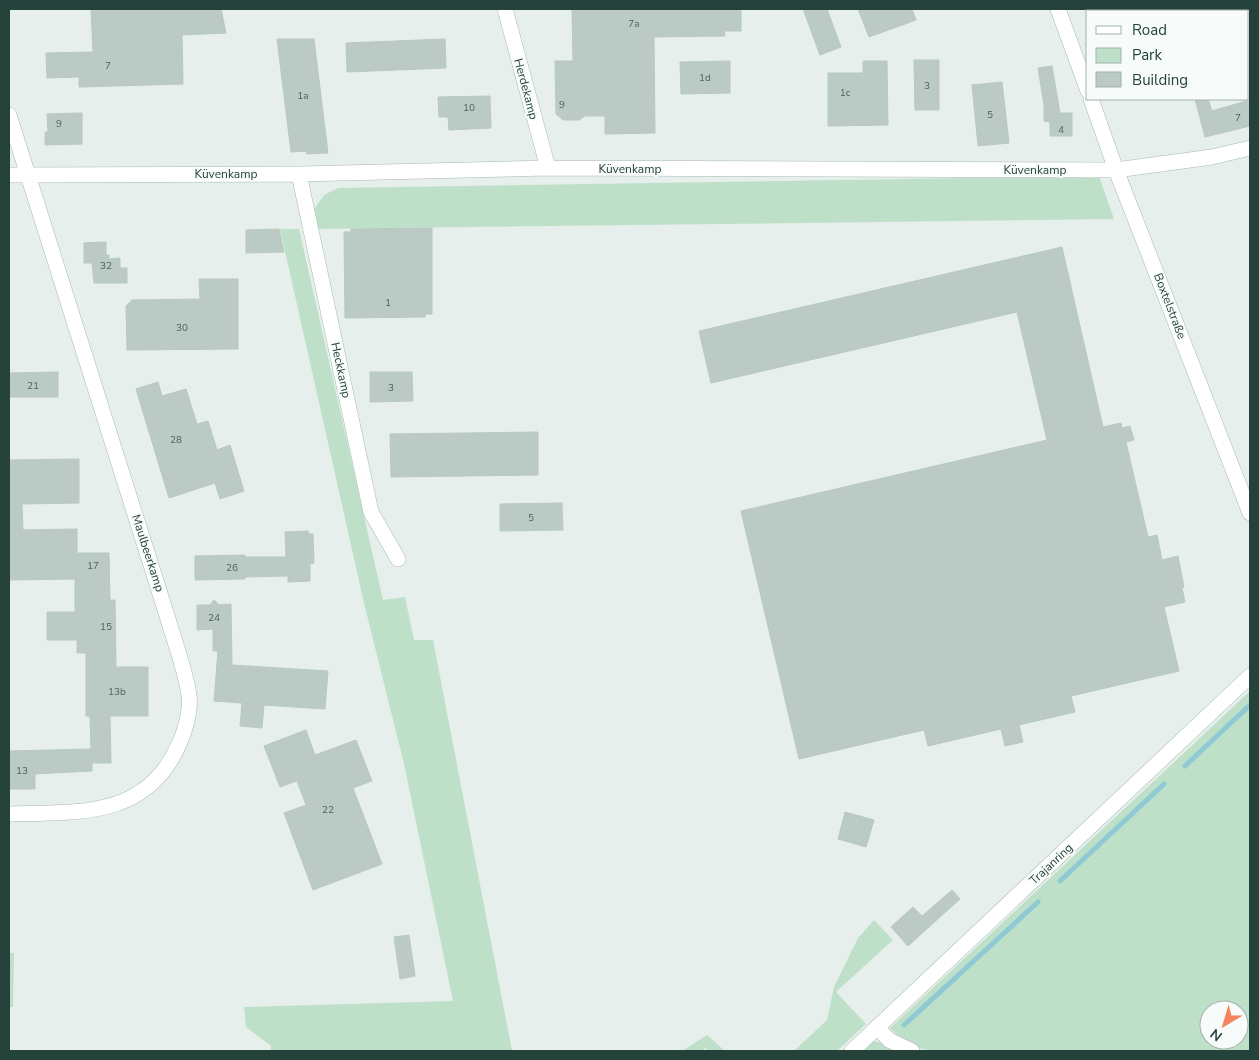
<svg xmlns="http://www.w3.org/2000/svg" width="1259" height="1060" font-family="'Nunito Sans',sans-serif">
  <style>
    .green { fill: #bfe0c8; fill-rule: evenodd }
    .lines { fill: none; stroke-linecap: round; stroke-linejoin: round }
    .stream { stroke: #8ec9d4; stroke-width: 5 }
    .building { fill: #bbcac4; stroke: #b8c9c2 }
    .minor-casing { stroke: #a8b8b2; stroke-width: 16 }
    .secondary-casing { stroke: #a4bbb3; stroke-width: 16 }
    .minor { stroke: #fff; stroke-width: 15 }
    .secondary { stroke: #fff; stroke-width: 15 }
    .labels { text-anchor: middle; stroke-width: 4; stroke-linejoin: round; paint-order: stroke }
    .number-label { font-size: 10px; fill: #4a645c }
    .street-label { font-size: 12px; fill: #24423a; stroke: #f7fbf9 }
  </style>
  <rect width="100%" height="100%" fill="#e6efeb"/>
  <!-- green -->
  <path class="green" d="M 1099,176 L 1114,219 L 318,229 L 315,208 L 324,195 L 338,188 Z
    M 280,229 L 299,229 L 383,600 L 405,597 L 414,640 L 433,640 L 512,1051 L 271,1051 L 271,1046 L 246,1027 L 244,1007 L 453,1001 L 404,764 L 364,603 Z
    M 1250,691 L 1250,1051 L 933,1051 L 908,1046 L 890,1028 ZM 1209,1010 L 1239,1010 L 1239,1040 L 1209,1040 Z
    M 874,920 L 893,940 L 836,992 L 866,1024 L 837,1051 L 794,1051 L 827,1020 L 834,987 L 858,938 Z
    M 9,953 L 14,953 L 13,1007 L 9,1007 Z
    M 707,1035 L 725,1051 L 709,1051 L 705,1048 L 702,1051 L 682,1051 Z
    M 873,1041 L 887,1044 L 902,1051 L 863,1051 Z"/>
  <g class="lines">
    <!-- stream -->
    <path class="stream" d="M 1185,766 L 1250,705
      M 1060,881 L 1164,784
      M 904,1025 L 1038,902"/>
  </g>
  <!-- building -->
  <path class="building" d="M 91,9 L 221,9 L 226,33 L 182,35 L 183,84 L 79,87 L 79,77 L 47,78 L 46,53 L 93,52 Z
    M 572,9 L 741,9 L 741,31 L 724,31 L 725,36 L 654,37 L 655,133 L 605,134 L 605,116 L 585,116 L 579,120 L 563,120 L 556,114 L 555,61 L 573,61 Z
    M 803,9 L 827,9 L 841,47 L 820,55 Z
    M 858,9 L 912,9 L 916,20 L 869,37 Z
    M 277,39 L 314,39 L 328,153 L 307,154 L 306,151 L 291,152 Z
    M 445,39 L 446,68 L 347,72 L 346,43 Z
    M 914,60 L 939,60 L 939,110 L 915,110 Z
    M 730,61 L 730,93 L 681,94 L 680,62 Z
    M 863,61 L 887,61 L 888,125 L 828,126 L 828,73 L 863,73 Z
    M 1052,66 L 1060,113 L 1072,113 L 1072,136 L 1050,136 L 1050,122 L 1044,121 L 1044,105 L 1038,68 Z
    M 1002,82 L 1009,143 L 978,146 L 972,85 Z
    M 490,96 L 491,128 L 449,130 L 448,117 L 439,117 L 438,97 Z
    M 1195,99 L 1208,99 L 1212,111 L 1250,100 L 1250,126 L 1205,137 Z
    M 82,113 L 82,144 L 45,145 L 45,132 L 48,132 L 47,114 Z
    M 432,228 L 432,314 L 425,314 L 425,317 L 345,318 L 344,232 L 351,232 L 351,229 Z
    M 279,229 L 284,252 L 246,253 L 246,230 Z
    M 106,242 L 106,255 L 109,255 L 109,259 L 120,258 L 120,268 L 127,268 L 127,283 L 94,283 L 92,263 L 84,263 L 84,243 Z
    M 1062,247 L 1103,427 L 1121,423 L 1122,428 L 1130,426 L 1134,440 L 1126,442 L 1148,537 L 1157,535 L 1162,560 L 1178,556 L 1184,587 L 1182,588 L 1185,602 L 1164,607 L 1179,671 L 1071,696 L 1075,712 L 1019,725 L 1023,742 L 1005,746 L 1001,729 L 928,746 L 924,730 L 799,759 L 741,511 L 1047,440 L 1017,312 L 711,383 L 699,331 Z
    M 199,279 L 238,279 L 238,349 L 127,350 L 126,306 L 132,300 L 200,299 Z
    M 58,372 L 58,397 L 9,397 L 9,373 Z
    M 370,372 L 412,372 L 413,401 L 370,402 Z
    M 158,382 L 162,396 L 186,389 L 197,424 L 208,421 L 217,450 L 230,445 L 244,491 L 220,499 L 215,483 L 169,498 L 136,389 Z
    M 538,432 L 538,475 L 391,477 L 390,434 Z
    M 79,459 L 79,503 L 22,504 L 23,530 L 77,529 L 77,553 L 109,553 L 110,600 L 115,600 L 116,667 L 148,667 L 148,716 L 110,716 L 111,763 L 92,763 L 92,771 L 35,774 L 35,789 L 9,789 L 9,751 L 91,749 L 90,716 L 86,716 L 86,653 L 77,653 L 77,640 L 47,640 L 47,612 L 75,612 L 75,579 L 9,580 L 9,460 Z
    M 562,503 L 563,530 L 500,531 L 500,504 Z
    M 308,531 L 309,534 L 313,534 L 314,563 L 310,564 L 310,581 L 288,582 L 288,576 L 245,577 L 245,579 L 195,580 L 195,556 L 245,555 L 245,557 L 286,557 L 285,532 Z
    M 214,600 L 219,605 L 231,604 L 232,665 L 328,671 L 325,709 L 264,705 L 262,728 L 240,726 L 242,703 L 214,701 L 218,651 L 213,651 L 213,629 L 197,630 L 197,605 L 210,605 Z
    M 306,730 L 315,755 L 356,740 L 372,781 L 353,788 L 382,864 L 313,890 L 284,813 L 306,805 L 297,781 L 280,787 L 264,746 Z
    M 845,812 L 874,820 L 866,847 L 838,839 Z
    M 952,890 L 960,899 L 908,946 L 891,927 L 913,907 L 922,916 Z
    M 409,935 L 415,976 L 400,979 L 394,937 Z"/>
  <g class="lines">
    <!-- minor casing -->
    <g class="minor-casing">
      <path id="minor" d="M 505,9 L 548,168
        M 1058,9 L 1088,91
        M 1091,99 L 1116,170 L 1250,513
        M 9,115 L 168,619 C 175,643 186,672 189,696 C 191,709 185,732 179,744 C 147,819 77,812 9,814
        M 299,174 L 371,512 L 398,559
        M 9,175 L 299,174 L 548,168 L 1116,170 L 1212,157 L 1250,148
        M 877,1027 L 889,1040 L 912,1051"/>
    </g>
    <!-- secondary casing -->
    <g class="secondary-casing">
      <path id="secondary" d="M 852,1051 L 1250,676"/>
    </g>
    <!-- minor -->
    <use href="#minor" class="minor"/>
    <!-- secondary -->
    <use href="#secondary" class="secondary"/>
  </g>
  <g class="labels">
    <!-- number labels -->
    <g class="number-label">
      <text x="634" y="27">7a</text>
      <text x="108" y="69">7</text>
      <text x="705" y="81">1d</text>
      <text x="927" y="89">3</text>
      <text x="845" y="96">1c</text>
      <text x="303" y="99">1a</text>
      <text x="562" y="108">9</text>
      <text x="469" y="111">10</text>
      <text x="990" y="118">5</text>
      <text x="1238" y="121">7</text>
      <text x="59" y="127">9</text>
      <text x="1061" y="133">4</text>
      <text x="106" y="269">32</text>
      <text x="388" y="306">1</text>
      <text x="182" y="331">30</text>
      <text x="33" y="389">21</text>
      <text x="391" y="391">3</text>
      <text x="176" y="443">28</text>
      <text x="531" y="521">5</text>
      <text x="93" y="569">17</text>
      <text x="232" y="571">26</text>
      <text x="214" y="621">24</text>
      <text x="106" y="630">15</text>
      <text x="117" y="695">13b</text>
      <text x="22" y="774">13</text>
      <text x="328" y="813">22</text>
    </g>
    <!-- street labels -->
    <g class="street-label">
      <text transform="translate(526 89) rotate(75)" y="4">Herdekamp</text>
      <text x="630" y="173">Küvenkamp</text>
      <text x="1035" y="174">Küvenkamp</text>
      <text x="226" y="178">Küvenkamp</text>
      <text transform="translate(1170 306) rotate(69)" y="4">Boxtelstraße</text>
      <text transform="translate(341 370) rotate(78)" y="4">Heckkamp</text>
      <text transform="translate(148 553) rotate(72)" y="4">Maulbeerkamp</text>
      <text transform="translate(1051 864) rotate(-43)" y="4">Trajanring</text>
    </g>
  </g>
  <!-- border -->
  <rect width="1259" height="1060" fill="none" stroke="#24423a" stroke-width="20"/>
  <!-- legend -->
  <rect x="1086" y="10" width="162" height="90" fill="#f7fbf9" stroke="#a3b1ad"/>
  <rect x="1096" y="26" width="25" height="8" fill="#ffffff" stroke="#a3b1ad"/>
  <text x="1132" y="35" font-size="15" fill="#24423a">Road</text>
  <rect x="1096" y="48" width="25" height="15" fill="#bfe0c8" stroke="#a3b1ad"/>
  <text x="1132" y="60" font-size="15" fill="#24423a">Park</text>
  <rect x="1096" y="72" width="25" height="15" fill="#bbcac4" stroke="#a3b1ad"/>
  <text x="1132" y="85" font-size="15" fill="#24423a">Building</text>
  <!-- north arrow -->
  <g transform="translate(1224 1025) rotate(218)"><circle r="24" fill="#f7fbf9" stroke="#a3b1ad"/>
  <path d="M0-4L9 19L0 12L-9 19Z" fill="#f4845f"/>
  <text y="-8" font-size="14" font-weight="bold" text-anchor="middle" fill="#24423a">N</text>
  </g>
</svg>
